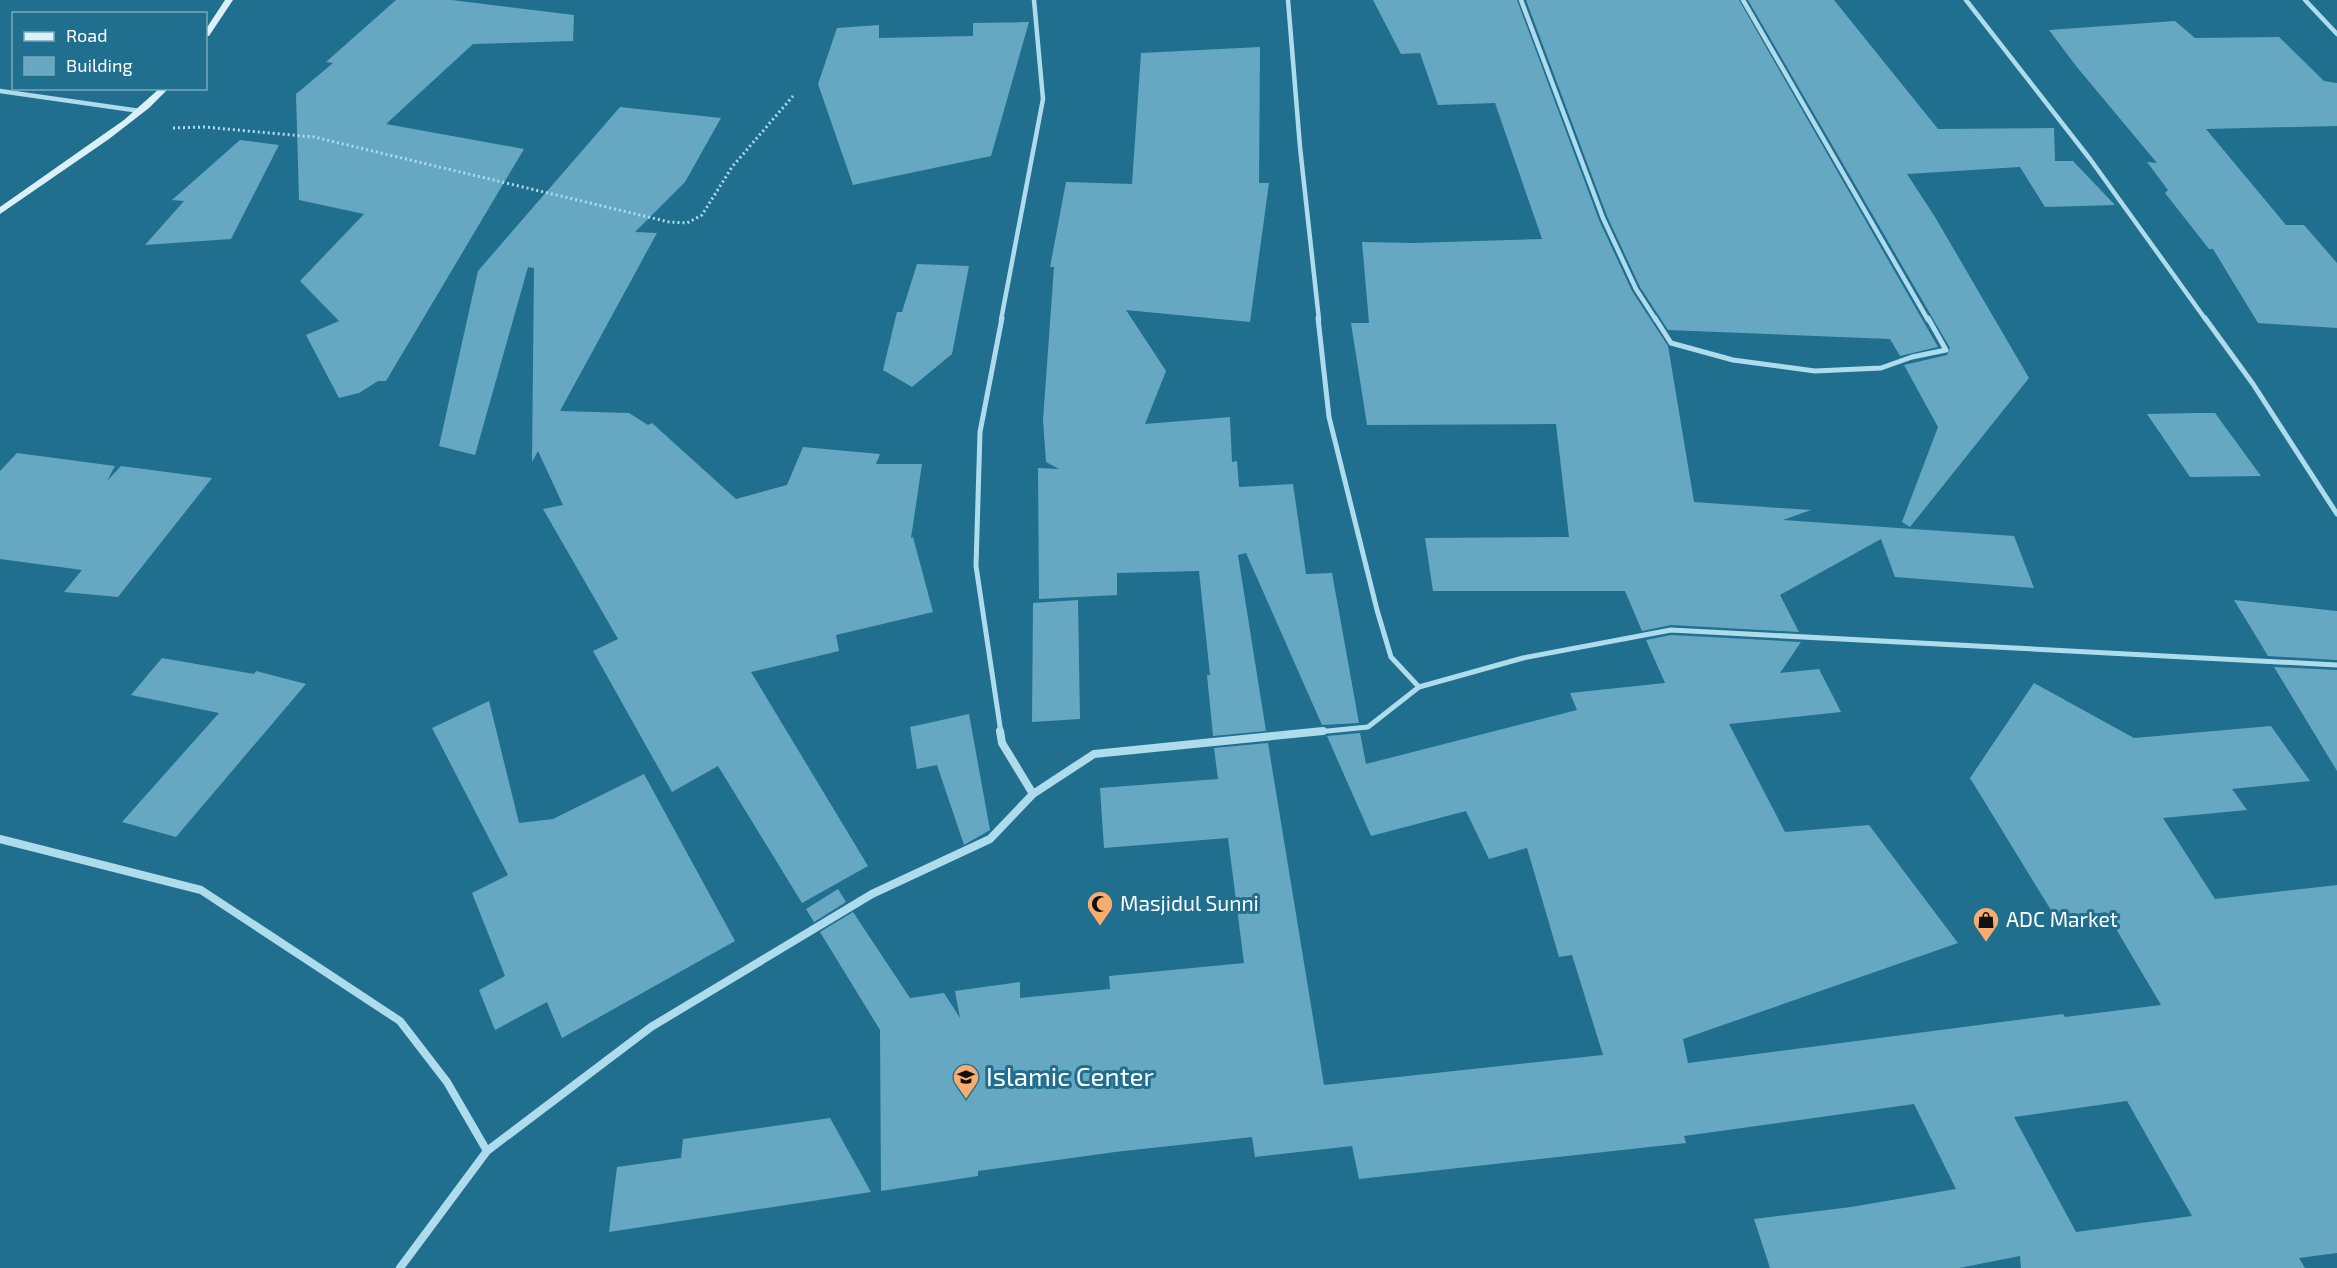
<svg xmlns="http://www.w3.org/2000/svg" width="2337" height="1268" font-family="'Exo 2',sans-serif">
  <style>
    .building { fill: #66a8c2; fill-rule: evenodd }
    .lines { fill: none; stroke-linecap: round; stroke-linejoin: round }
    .path { stroke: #afdcec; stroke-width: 3; stroke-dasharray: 2 3; stroke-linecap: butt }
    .street-far2 { stroke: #afdcec; stroke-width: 4.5 }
    .street-far1 { stroke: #afdcec; stroke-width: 5 }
    .street { stroke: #afdcec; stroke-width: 8 }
    .secondary { fill: #dbf1f9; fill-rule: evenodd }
    .labels { text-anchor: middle; stroke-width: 6; stroke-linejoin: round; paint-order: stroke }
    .poi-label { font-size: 21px; fill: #fff; stroke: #206f8e; text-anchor: start }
    .near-poi-label { font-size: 26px; fill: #fff; stroke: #206f8e; text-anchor: start }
  </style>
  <rect width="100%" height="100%" fill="#206f8e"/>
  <!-- building -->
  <path class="building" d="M 396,0 L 452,0 L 574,15 L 573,41 L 473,44 L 386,124 L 524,149 L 386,381 L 378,381 L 359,393 L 339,398 L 306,335 L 339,321 L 300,281 L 364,214 L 299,200 L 296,94 L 333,63 L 326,62 Z
    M 1373,0 L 1517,0 L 1599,220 L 1632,291 L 1668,346 L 1694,502 L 1811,510 L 1783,520 L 2014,536 L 2034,588 L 1895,577 L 1881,539 L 1780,595 L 1799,632 L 1671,625 L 1642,631 L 1625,591 L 1433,591 L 1425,538 L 1569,537 L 1556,424 L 1367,425 L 1351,323 L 1369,323 L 1362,242 L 1413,243 L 1542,239 L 1495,103 L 1438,105 L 1420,53 L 1401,54 Z
    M 1526,0 L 1739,0 L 1938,347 L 1900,356 L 1890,339 L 1668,330 L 1640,287 L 1607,216 Z
    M 1748,0 L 1834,0 L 1938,129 L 2054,128 L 2055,161 L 2073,161 L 2115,205 L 2045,207 L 2020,167 L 1907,174 L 1935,217 L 2029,378 L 1910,527 L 1902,522 L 1938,427 L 1904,365 L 1947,355 L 1950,348 Z
    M 2175,21 L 2195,38 L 2279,37 L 2324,81 L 2337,83 L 2337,126 L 2206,129 L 2286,225 L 2304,225 L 2337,263 L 2337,328 L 2258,323 L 2213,249 L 2209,249 L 2165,193 L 2168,190 L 2147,162 L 2157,163 L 2076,66 L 2049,30 Z
    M 1029,22 L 991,156 L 853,185 L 818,84 L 837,28 L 879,25 L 879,38 L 973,36 L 973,23 Z
    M 1260,47 L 1259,183 L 1269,183 L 1250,322 L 1126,310 L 1166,371 L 1145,424 L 1230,417 L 1232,462 L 1237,461 L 1239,487 L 1293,484 L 1306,574 L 1332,573 L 1359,723 L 1322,725 L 1246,553 L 1238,555 L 1266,731 L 1213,736 L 1207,675 L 1210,675 L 1199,571 L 1117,573 L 1117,595 L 1039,599 L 1038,468 L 1059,469 L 1046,462 L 1043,420 L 1054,267 L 1050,267 L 1066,182 L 1132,184 L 1141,53 Z
    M 620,107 L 721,118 L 685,182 L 635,232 L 657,233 L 560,411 L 629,413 L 648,425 L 652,423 L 736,499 L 787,485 L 803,447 L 880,454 L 876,464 L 922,464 L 911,538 L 913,537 L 933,612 L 836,635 L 839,651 L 751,672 L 868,866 L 802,903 L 718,766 L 672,792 L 593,651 L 618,639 L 543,509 L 563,505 L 538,451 L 532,462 L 534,268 L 528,267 L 475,455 L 439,446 L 478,271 Z
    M 240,140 L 279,145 L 231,239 L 145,245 L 184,201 L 172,200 Z
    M 917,264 L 969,266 L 952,354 L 912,387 L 883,370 L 897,312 L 902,312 Z
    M 2197,413 L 2215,413 L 2261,476 L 2190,477 L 2147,414 Z
    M 17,453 L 115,466 L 107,481 L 121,466 L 212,478 L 118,597 L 64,592 L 82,570 L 0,559 L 0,471 Z
    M 1078,600 L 1080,719 L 1032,722 L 1033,603 Z
    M 2234,600 L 2337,611 L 2337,660 L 2268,656 Z
    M 1671,635 L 1801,642 L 1780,673 L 1819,669 L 1841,712 L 1729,724 L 1785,832 L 1869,825 L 1958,943 L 1683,1039 L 1688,1063 L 2063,1014 L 2065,1017 L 2161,1005 L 2106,912 L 2057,920 L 1970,778 L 2034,683 L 2134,738 L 2271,726 L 2310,781 L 2232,789 L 2247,810 L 2163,818 L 2215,899 L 2337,885 L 2337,1253 L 2299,1258 L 2305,1268 L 2021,1268 L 2020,1256 L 1959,1268 L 1770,1268 L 1754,1219 L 1851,1207 L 1956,1189 L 1914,1104 L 1684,1136 L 1686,1143 L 1359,1179 L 1352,1146 L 1255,1157 L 1252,1137 L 1115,1152 L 978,1171 L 978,1176 L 881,1191 L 880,1030 L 820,932 L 853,912 L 910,998 L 944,993 L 960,1018 L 955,991 L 1020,982 L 1020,998 L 1110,989 L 1109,976 L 1244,963 L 1228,838 L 1104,848 L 1100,788 L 1218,779 L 1214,748 L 1268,743 L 1324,1085 L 1603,1055 L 1572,955 L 1559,957 L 1527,848 L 1489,859 L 1466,811 L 1371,836 L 1327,736 L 1360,733 L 1366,764 L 1577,710 L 1570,693 L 1665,683 L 1646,640 ZM 2127,1101 L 2192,1216 L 2076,1232 L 2014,1117 Z
    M 162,658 L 254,674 L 256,671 L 306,684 L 176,837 L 122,822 L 219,713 L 131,695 Z
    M 2274,667 L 2337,670 L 2337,771 Z
    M 489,701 L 519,823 L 553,819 L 644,774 L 735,941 L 562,1038 L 547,1002 L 495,1030 L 479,990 L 505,976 L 472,893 L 508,875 L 432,728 Z
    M 969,714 L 990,830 L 964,845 L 937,765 L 917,769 L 910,727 Z
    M 838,889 L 846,902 L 814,922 L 806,909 Z
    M 830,1118 L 871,1192 L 609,1232 L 617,1167 L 681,1158 L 683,1139 Z"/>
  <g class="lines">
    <!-- path -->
    <path class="path" d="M 173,128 L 204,127 L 314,137 L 669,222 L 687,223 L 702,215 L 732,167 L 793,96"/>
    <!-- street-far2 -->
    <path class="street-far2" d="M 1288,0 L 1300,147 L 1319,320
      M 1521,0 L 1603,218 L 1636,289 L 1656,320
      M 1743,0 L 1928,320
      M 1966,0 L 2090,159 L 2206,320
      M 2305,0 L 2337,34
      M 0,91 L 140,111
      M 1001,320 L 1043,99 L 1034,0"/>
    <!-- street-far1 -->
    <path class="street-far1" d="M 1318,318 L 1329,417 L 1377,610 L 1391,657 L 1419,687 L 1523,658 L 1671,630 L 2337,665
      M 1655,318 L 1671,343 L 1733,360 L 1815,371 L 1881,368 L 1912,357 L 1946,350 L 1928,318
      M 2205,318 L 2253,384 L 2337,514
      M 1001,733 L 976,566 L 980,432 L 1002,318
      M 1307,733 L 1368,727 L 1419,687"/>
    <!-- street -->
    <path class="street" d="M 1033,794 L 1094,754 L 1323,731
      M 0,839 L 201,890 L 400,1021 L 447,1082 L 487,1151 L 400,1268
      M 487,1151 L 651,1027 L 872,894 L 990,839 L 1033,794 L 1002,743 L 1000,731"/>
    <!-- secondary -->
    <path class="secondary" d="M 225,0 L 233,0 L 209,36 L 206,36 L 206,29 Z
      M 160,88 L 169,88 L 149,108 L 109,139 L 0,214 L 0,207 L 124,120 Z"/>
  </g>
  <!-- icons -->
  <defs>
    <g id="mosque-pin" transform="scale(1.35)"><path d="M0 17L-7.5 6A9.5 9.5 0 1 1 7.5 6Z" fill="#f9ac70" stroke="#206f8e"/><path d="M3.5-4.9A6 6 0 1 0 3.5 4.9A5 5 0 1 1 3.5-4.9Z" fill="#111"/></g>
    <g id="shop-pin" transform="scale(1.35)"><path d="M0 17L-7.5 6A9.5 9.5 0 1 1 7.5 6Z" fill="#f9ac70" stroke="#206f8e"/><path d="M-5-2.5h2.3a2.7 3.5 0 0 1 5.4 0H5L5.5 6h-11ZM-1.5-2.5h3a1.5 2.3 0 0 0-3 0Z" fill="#111"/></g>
    <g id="school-pin" transform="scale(1.35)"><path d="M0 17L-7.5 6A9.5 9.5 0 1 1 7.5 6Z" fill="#f9ac70" stroke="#206f8e"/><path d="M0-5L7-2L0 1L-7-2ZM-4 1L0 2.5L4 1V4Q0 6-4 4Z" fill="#111"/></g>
  </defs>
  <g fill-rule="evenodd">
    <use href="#mosque-pin" x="1100" y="904"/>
    <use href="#shop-pin" x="1986" y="920"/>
    <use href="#school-pin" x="966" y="1077"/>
  </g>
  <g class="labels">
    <!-- poi labels -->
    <g class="poi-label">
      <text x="1120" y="911">Masjidul Sunni</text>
      <text x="2006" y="927">ADC Market</text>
    </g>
    <!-- near-poi labels -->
    <g class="near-poi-label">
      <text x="986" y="1086">Islamic Center</text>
    </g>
  </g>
  <!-- legend -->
  <rect x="12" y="12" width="195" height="78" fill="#206f8e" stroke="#79a9bb" stroke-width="1.5"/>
  <rect x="24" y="32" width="30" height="9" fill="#dbf1f9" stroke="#79a9bb" stroke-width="1.5"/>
  <text x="66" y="42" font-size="18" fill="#ffffff">Road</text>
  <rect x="24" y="57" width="30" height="18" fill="#66a8c2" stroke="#79a9bb" stroke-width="1.5"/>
  <text x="66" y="72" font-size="18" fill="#ffffff">Building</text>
</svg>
